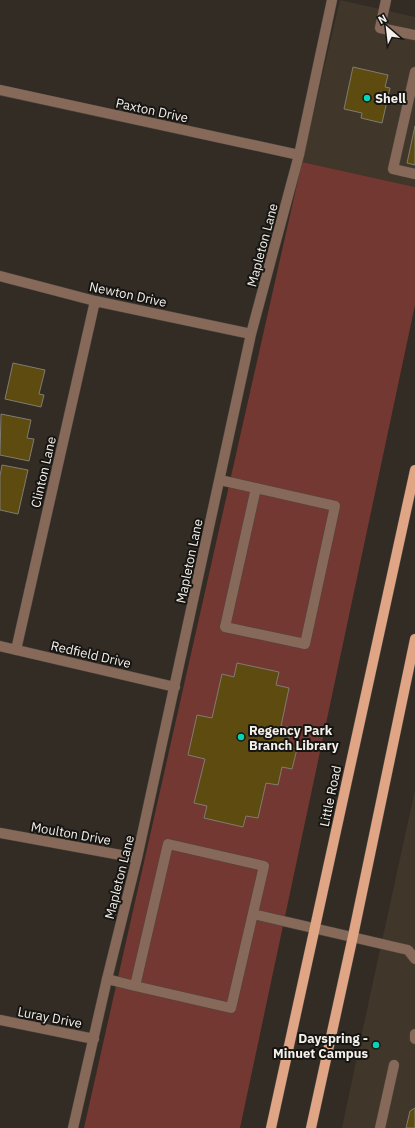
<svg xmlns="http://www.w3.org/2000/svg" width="415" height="1128" font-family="'IBM Plex Sans',sans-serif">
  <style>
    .built { fill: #40362a }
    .green { fill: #743832 }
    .building { fill: #5d4b0f; stroke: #7f7c73 }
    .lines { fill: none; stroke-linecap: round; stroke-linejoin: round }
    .service-casing { stroke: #4d4741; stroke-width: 11 }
    .minor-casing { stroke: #4d4741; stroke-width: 11 }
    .primary-casing { stroke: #4d4741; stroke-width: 11 }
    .service { stroke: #87695a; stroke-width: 10 }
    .minor { stroke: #87695a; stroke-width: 10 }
    .primary { stroke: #e0a585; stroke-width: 10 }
    .poi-dot { fill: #04d5b6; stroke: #171512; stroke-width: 1.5 }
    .labels { text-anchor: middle; stroke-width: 4; stroke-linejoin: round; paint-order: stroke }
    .poi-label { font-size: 13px; font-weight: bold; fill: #f4f0ec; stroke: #171512; text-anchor: start }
    .street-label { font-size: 13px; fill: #f4f0ec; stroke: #171512 }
  </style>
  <rect width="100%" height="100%" fill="#322c25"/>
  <!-- built -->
  <path class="built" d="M 340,0 L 415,17 L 415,187 L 302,162 Z
    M 415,790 L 415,1128 L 342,1128 L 369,1000 Z"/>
  <!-- green -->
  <path class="green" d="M 302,162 L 415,187 L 415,305 L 240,1128 L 84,1128 Z"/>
  <!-- building -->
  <path class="building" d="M 353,67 L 388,75 L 385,87 L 390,88 L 382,123 L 361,118 L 362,113 L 344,109 Z
    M 415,126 L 415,165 L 407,163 Z
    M 13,363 L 45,370 L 39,394 L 44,395 L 41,407 L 5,399 Z
    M 1,414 L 31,420 L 27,438 L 34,439 L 29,461 L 0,455 Z
    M 2,465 L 28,470 L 18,514 L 0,510 L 0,476 Z
    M 237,663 L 279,672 L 276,685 L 289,688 L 281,726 L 291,728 L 287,746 L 297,749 L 292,769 L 282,767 L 278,785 L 266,783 L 258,818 L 246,816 L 243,827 L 204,818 L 207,806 L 194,803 L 205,759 L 188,755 L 197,715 L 212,718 L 222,674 L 234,677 Z
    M 415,1108 L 415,1128 L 406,1128 L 410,1111 Z"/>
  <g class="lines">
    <!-- service casing -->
    <g class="service-casing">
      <path id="service" d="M 386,0 L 380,28 L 415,35
        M 415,72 L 393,169 L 415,174
        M 220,480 L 335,506 L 305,644 L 225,627 L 256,488
        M 168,844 L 264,866 L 231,1008 L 135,986 Z
        M 253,914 L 408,950 L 415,959
        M 107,979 L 135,986
        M 415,1034 L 415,1039
        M 380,1128 L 394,1065"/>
    </g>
    <!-- minor casing -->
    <g class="minor-casing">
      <path id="minor" d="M 0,90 L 299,155
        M 0,276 L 95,301 L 251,334
        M 0,646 L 175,687
        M 16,650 L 95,301
        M 0,833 L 137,858
        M 0,1020 L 94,1039
        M 73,1128 L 107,979 L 137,858 L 251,334 L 299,155 L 332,0"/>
    </g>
    <!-- primary casing -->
    <g class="primary-casing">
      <path id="primary" d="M 271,1128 L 415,470
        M 311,1128 L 353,936 L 415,639"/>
    </g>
    <!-- service -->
    <use href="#service" class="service"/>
    <!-- minor -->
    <use href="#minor" class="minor"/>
    <!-- primary -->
    <use href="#primary" class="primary"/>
  </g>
  <!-- markers -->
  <g class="poi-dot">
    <circle cx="367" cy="98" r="4"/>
    <circle cx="241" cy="737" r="4"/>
    <circle cx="376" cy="1045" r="4"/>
  </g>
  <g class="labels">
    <!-- poi labels -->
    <g class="poi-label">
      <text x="375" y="103">Shell</text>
      <text x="249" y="735">Regency Park<tspan x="249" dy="15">Branch Library</tspan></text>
      <text x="368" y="1043" text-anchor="end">Dayspring -<tspan x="368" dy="15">Minuet Campus</tspan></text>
    </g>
    <!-- street labels -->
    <g class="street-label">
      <text transform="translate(152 110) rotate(12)" y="5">Paxton Drive</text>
      <text transform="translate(262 245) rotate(-75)" y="5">Mapleton Lane</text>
      <text transform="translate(128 294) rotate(12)" y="5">Newton Drive</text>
      <text transform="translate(43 472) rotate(-77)" y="5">Clinton Lane</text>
      <text transform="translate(189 561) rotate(-78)" y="5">Mapleton Lane</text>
      <text transform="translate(91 654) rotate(13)" y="5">Redfield Drive</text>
      <text transform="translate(330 796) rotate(-78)" y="5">Little Road</text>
      <text transform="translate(71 833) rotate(10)" y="5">Moulton Drive</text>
      <text transform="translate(119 877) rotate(-76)" y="5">Mapleton Lane</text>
      <text transform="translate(50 1017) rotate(11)" y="5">Luray Drive</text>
    </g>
  </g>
  <!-- north arrow -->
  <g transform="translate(387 28) rotate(332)" stroke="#171512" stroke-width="3" paint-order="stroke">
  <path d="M0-3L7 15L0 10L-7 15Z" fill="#f4f0ec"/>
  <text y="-6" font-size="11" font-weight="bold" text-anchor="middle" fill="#f4f0ec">N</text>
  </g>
</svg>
